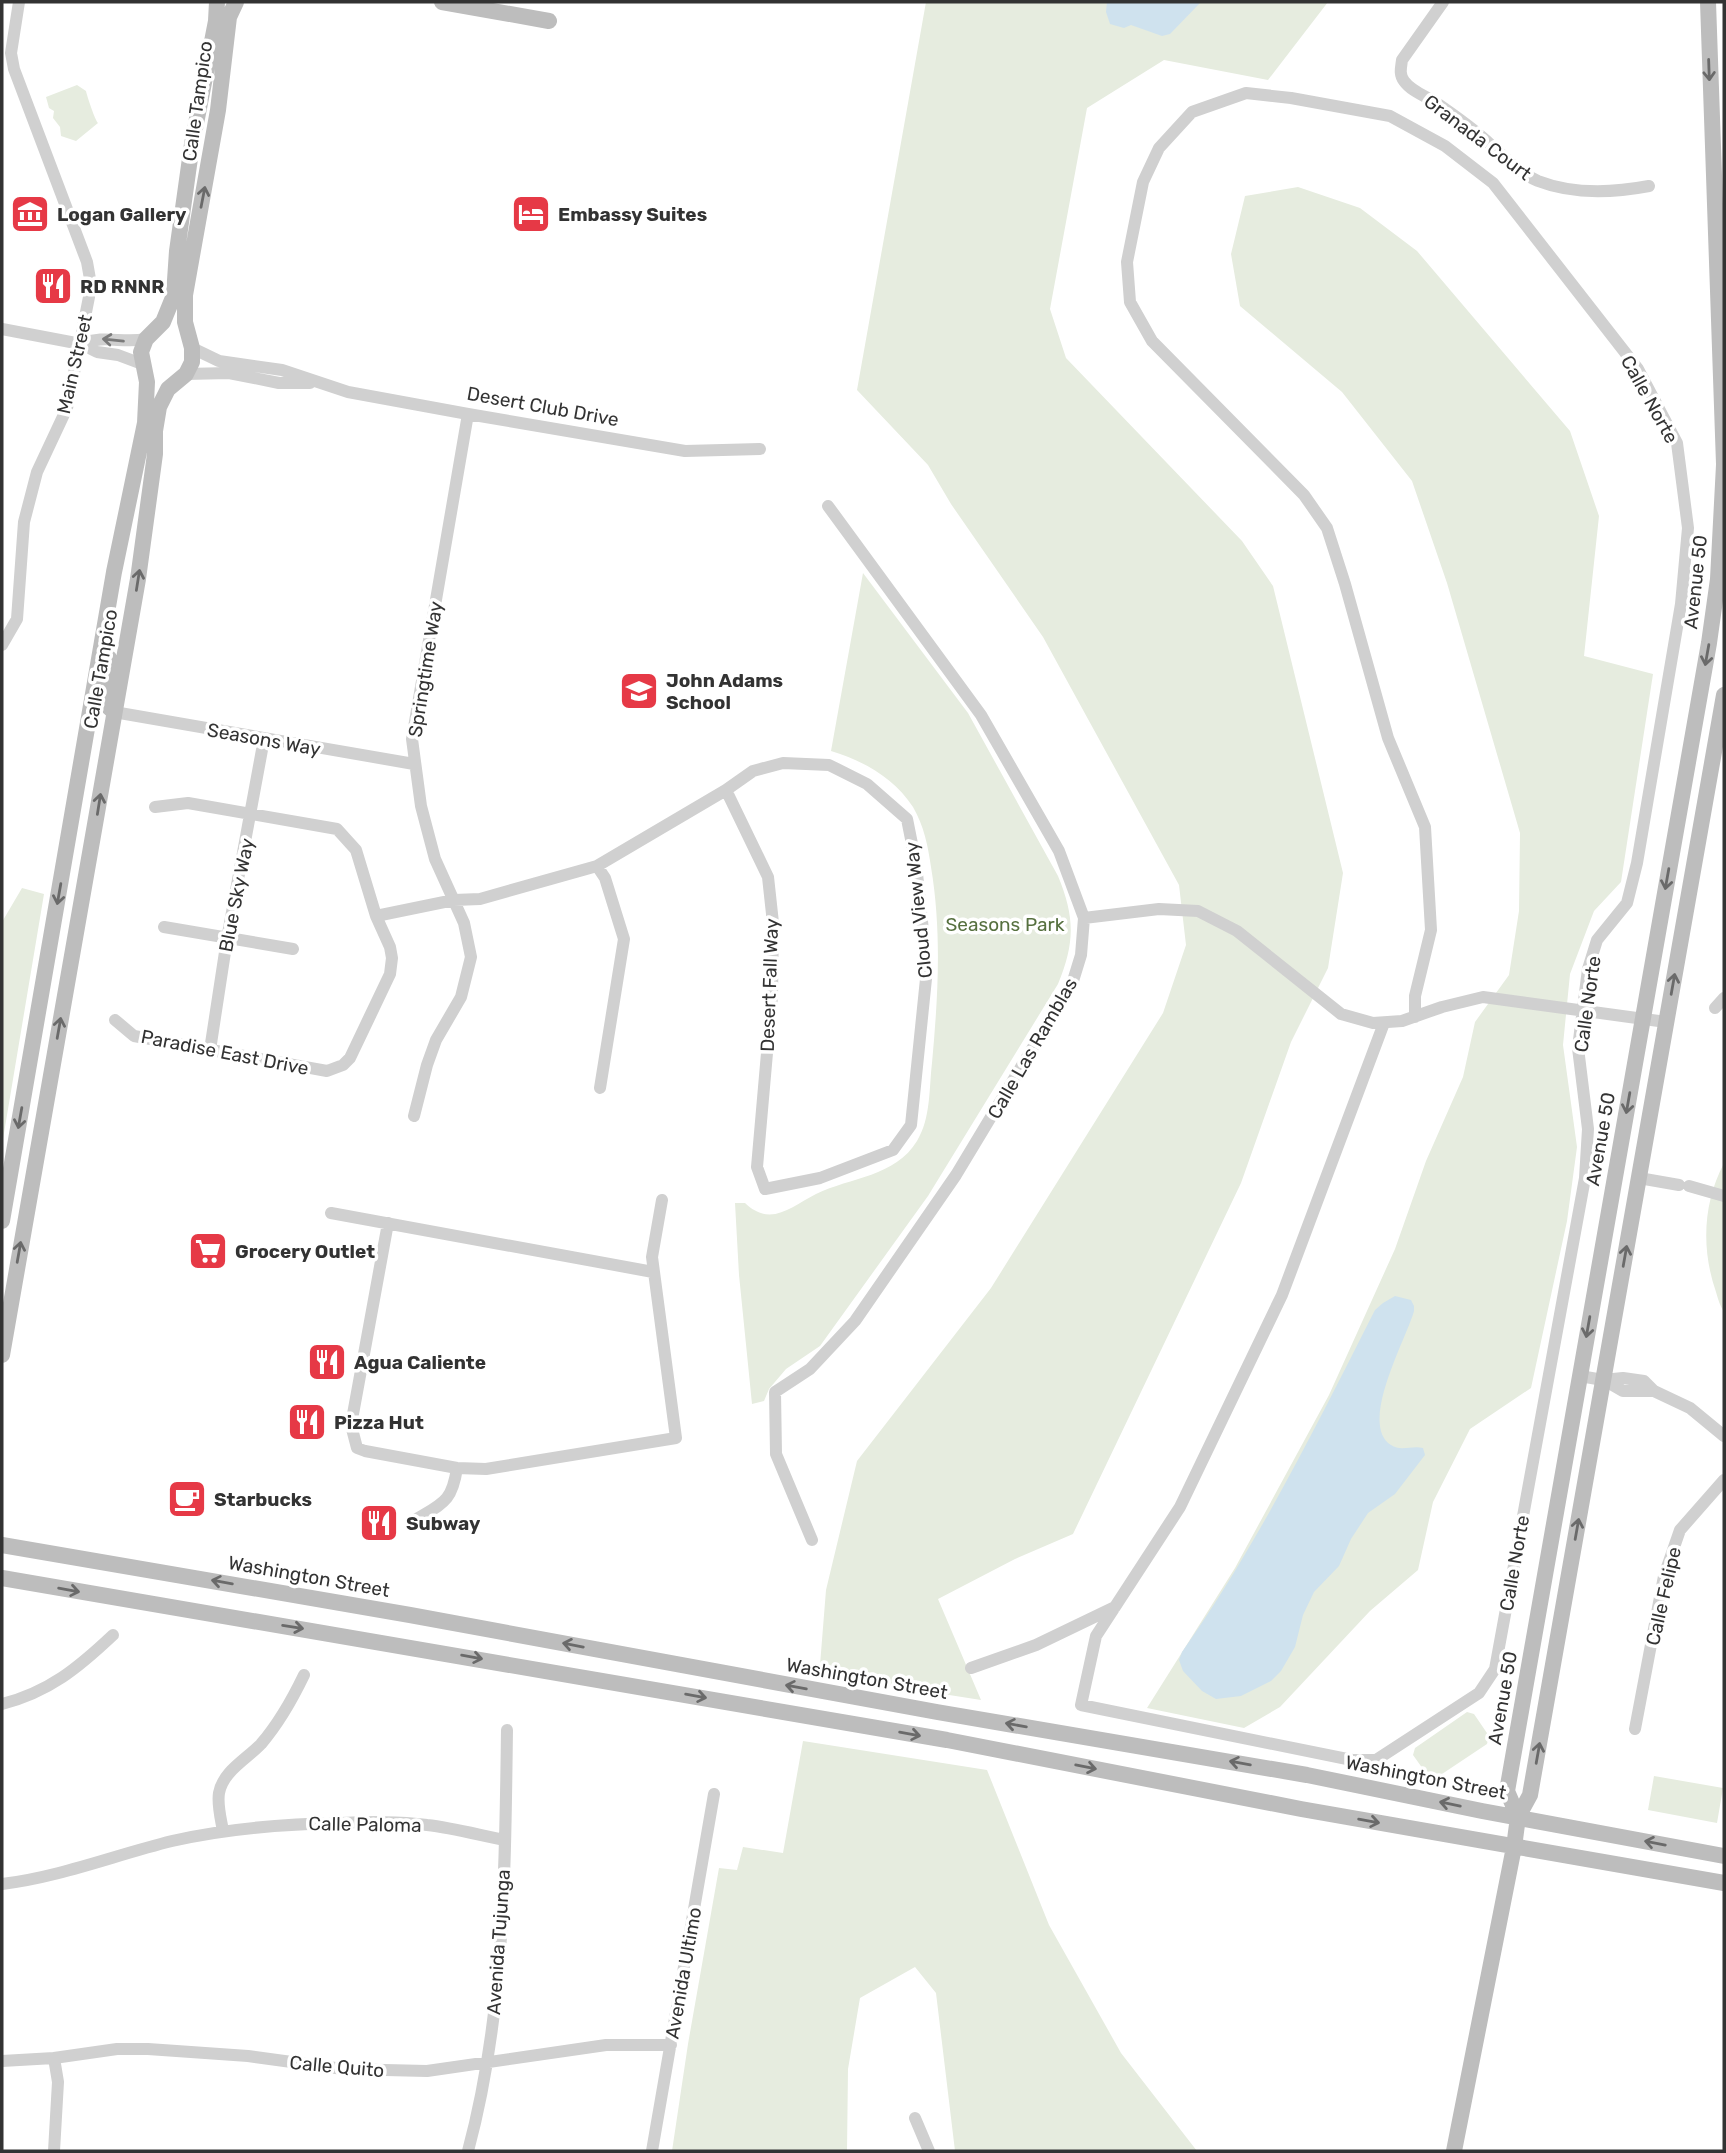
<svg xmlns="http://www.w3.org/2000/svg" width="1726" height="2153" font-family="Rubik,sans-serif">
  <style>
    .green { fill: #e6ecdf }
    .water { fill: #cfe2ee }
    .lines { fill: none; stroke-linecap: round; stroke-linejoin: round }
    .street { stroke: #d0d0d0; stroke-width: 12 }
    .secondary { stroke: #bdbdbd; stroke-width: 16 }
    .oneway { stroke: #6a6a6a }
    .oneway2 { stroke: #7a7a7a }
    .labels { text-anchor: middle; stroke-width: 7; stroke-linejoin: round; paint-order: stroke }
    .street-label { font-size: 19px; fill: #333; stroke: #fff }
    .poi-label { font-size: 19px; font-weight: bold; fill: #333; stroke: #fff; text-anchor: start }
    .park-label { font-size: 19px; fill: #56703f; stroke: #fff }
  </style>
  <rect width="100%" height="100%" fill="#fff"/>
  <!-- green -->
  <path class="green" d="M 926,2 L 1328,2 L 1268,80 L 1164,60 L 1087,108 L 1050,309 L 1066,358 L 1242,541 L 1273,586 L 1343,873 L 1328,968 L 1291,1042 L 1241,1183 L 1073,1534 L 1015,1559 L 938,1599 L 981,1700 L 854,1680 L 820,1665 L 826,1590 L 857,1461 L 991,1288 L 1163,1013 L 1186,945 L 1179,885 L 1043,637 L 951,504 L 928,465 L 857,390 Z
    M 77,85 L 86,91 C 87,96 95,120 98,123 L 76,141 L 61,136 L 60,127 L 53,118 L 54,111 L 49,108 L 46,97 Z
    M 1298,187 L 1360,208 L 1417,251 L 1570,431 L 1599,516 L 1584,656 L 1653,674 L 1621,882 L 1594,911 L 1570,974 L 1563,1045 L 1577,1147 L 1567,1221 L 1531,1388 L 1470,1429 L 1433,1502 L 1418,1570 L 1370,1611 L 1280,1707 L 1244,1728 L 1147,1708 L 1235,1568 L 1329,1395 L 1395,1249 L 1426,1161 L 1463,1077 L 1475,1022 L 1509,975 L 1519,911 L 1520,833 L 1447,583 L 1412,481 L 1342,392 L 1240,306 L 1231,254 L 1245,196 Z
    M 863,573 L 968,713 L 1058,876 C 1075,917 1075,943 1058,984 L 928,1196 L 820,1346 L 786,1369 L 769,1389 L 764,1401 L 752,1404 L 739,1275 L 735,1203 L 745,1203 C 771,1228 792,1206 816,1194 C 851,1177 895,1177 917,1141 C 931,1118 929,1088 932,1063 C 938,997 942,933 931,867 C 928,846 924,826 913,807 C 894,778 864,761 831,751 Z
    M 22,888 L 44,894 L 2,1145 L 2,922 Z
    M 1724,1163 L 1724,1312 C 1720,1306 1718,1299 1716,1292 C 1701,1249 1703,1203 1724,1163 Z
    M 1467,1712 L 1474,1714 L 1489,1736 L 1487,1744 L 1436,1778 L 1428,1776 L 1413,1755 L 1415,1748 Z
    M 803,1741 L 987,1770 L 1049,1925 L 1121,2053 L 1197,2151 L 955,2151 L 936,1993 L 915,1967 L 860,1998 L 848,2069 L 847,2151 L 672,2151 L 688,2044 L 719,1868 L 737,1870 L 743,1847 L 783,1853 Z
    M 1654,1776 L 1723,1788 L 1717,1823 L 1648,1810 Z"/>
  <!-- water -->
  <path class="water" d="M 1107,2 L 1201,2 L 1170,34 L 1162,36 L 1131,25 L 1124,28 L 1110,24 L 1106,12 Z
    M 1395,1296 L 1411,1300 L 1414,1306 L 1414,1311 C 1406,1340 1358,1424 1391,1445 C 1401,1452 1412,1445 1423,1448 L 1425,1455 L 1395,1494 L 1368,1513 L 1351,1539 L 1339,1566 L 1314,1592 L 1303,1615 L 1295,1647 L 1281,1671 L 1271,1681 L 1241,1696 L 1216,1699 L 1202,1691 L 1183,1671 L 1179,1660 L 1182,1652 C 1258,1544 1315,1428 1375,1310 L 1383,1303 Z"/>
  <g class="lines">
    <!-- street -->
    <path class="street" d="M 1443,2 L 1402,60 C 1401,68 1399,74 1404,81 C 1411,91 1425,96 1435,102 C 1454,115 1474,129 1491,145 C 1506,158 1519,173 1538,181 C 1574,195 1612,193 1649,186
      M 2,329 L 81,344 L 97,352 L 118,355 L 142,364
      M 81,344 C 106,334 121,344 146,339
      M 192,348 L 219,361 L 282,370 L 348,392 L 468,414 L 685,451 L 760,449
      M 186,374 L 229,373 L 279,383 L 310,383
      M 2,645 L 17,619 L 24,522 L 37,472 L 67,408 L 89,297 L 90,279 L 87,262 L 14,69 L 11,53 L 19,2
      M 114,712 L 414,764
      M 597,866 L 605,878 L 624,939 L 600,1088
      M 376,916 L 454,900 L 480,899 L 597,866 L 726,790 L 753,771 L 783,763 L 829,765 L 867,784 L 907,819 L 916,864 L 927,969 L 911,1125 L 893,1150 L 820,1178 L 765,1189 L 757,1167 L 772,996 L 773,923 L 768,877 L 726,790
      M 1084,918 L 1159,909 L 1198,911 L 1237,931 L 1341,1014 L 1373,1023 L 1402,1021 L 1442,1007 L 1483,997 L 1666,1022
      M 164,927 L 293,949
      M 1715,1008 L 1724,998
      M 115,1020 L 134,1036 L 327,1071 L 343,1065 L 350,1058 L 390,974 L 392,958 L 390,947 L 376,916 L 356,850 L 337,829 L 188,803 L 155,807
      M 1384,1023 L 1282,1295 L 1180,1507 L 1096,1636 L 1081,1705 L 1352,1760 L 1376,1760 L 1479,1693 L 1495,1669 L 1585,1178 L 1588,1129 L 1578,1048 L 1588,969 L 1597,940 L 1627,903 L 1637,863 L 1681,604 L 1688,528 L 1677,443 L 1638,369 L 1493,183 L 1445,146 L 1390,116 L 1291,98 L 1246,93 L 1192,112 L 1159,148 L 1143,182 L 1127,262 L 1130,302 L 1152,341 L 1304,495 L 1327,528 L 1345,584 L 1388,738 L 1425,827 L 1431,930 L 1415,996 L 1415,1017
      M 210,1050 L 227,939 L 264,739
      M 414,1116 L 427,1065 L 436,1040 L 461,997 L 471,957 L 464,923 L 435,859 L 421,806 L 412,739 L 468,414
      M 1639,1178 L 1679,1185
      M 1689,1186 L 1724,1196
      M 331,1213 L 653,1272
      M 388,1223 L 351,1425 L 357,1448 L 365,1451 L 457,1468 L 486,1469 L 676,1438 L 652,1257 L 662,1200
      M 1580,1376 L 1603,1380 L 1623,1378 L 1644,1381 L 1654,1391 L 1690,1408 L 1724,1436
      M 1604,1380 L 1623,1391 L 1654,1391
      M 415,1520 C 443,1503 452,1502 457,1468
      M 812,1540 L 776,1454 L 775,1392 L 810,1369 L 855,1321 L 956,1175 L 1073,981 L 1081,955 L 1084,918 L 1059,851 L 981,715 L 828,506
      M 971,1668 L 1036,1645 L 1115,1607
      M 2,1704 C 49,1692 78,1668 113,1635
      M 1635,1729 L 1664,1576 L 1680,1530 L 1724,1480
      M 223,1831 C 221,1819 217,1805 219,1793 C 223,1771 247,1759 261,1744 C 279,1723 292,1700 304,1675
      M 2,1884 C 60,1877 115,1855 172,1841 C 228,1828 284,1824 341,1823 C 369,1822 398,1821 427,1825 C 453,1828 479,1835 505,1840
      M 2,2061 L 54,2058 L 117,2049 L 148,2049 L 248,2056 L 343,2069 L 427,2071 L 606,2045 L 671,2045
      M 915,2118 L 929,2151
      M 54,2151 L 58,2082 L 54,2058
      M 468,2151 C 505,2014 505,1871 507,1730
      M 652,2151 L 714,1794"/>
    <!-- secondary -->
    <path class="secondary" d="M 442,2 L 549,21
      M 1708,2 L 1724,464
      M 109,658 L 104,703 L 113,711
      M 2,1221 L 114,572 L 145,423 L 147,382 L 141,352 L 146,339 L 163,322 L 174,295 L 177,251 L 192,144 L 216,21 L 217,2
      M 2,1355 L 138,579 L 155,454 L 155,431 L 159,407 L 168,389 L 186,374 L 192,362 L 192,348 L 185,322 L 185,295 L 218,110 L 229,17 L 236,2
      M 2,1545 L 410,1615 L 937,1712 L 1307,1775 L 1482,1811 L 1724,1856
      M 2,1578 L 947,1740 L 1301,1809 L 1724,1883
      M 1518,1817 L 1507,1791 L 1709,643 L 1718,579 L 1724,465
      M 1454,2151 L 1514,1847 L 1518,1817 L 1530,1795 L 1724,695"/>
  </g>
  <!-- one-way arrows -->
  <defs><path id="oneway-shaft" d="M-6 0H5M1.5-3L5.5 0L1.5 3" fill="none" stroke-width="1.6" stroke-linecap="round" stroke-linejoin="round" transform="scale(1.75)"/></defs>
  <g class="oneway">
    <use href="#oneway-shaft" transform="translate(1709 70) rotate(88)"/>
    <use href="#oneway-shaft" transform="translate(203 197) rotate(-79)"/>
    <use href="#oneway-shaft" transform="translate(138 580) rotate(-81)"/>
    <use href="#oneway-shaft" transform="translate(1707 655) rotate(100)"/>
    <use href="#oneway-shaft" transform="translate(99 804) rotate(-81)"/>
    <use href="#oneway-shaft" transform="translate(1667 879) rotate(100)"/>
    <use href="#oneway-shaft" transform="translate(59 894) rotate(100)"/>
    <use href="#oneway-shaft" transform="translate(1673 984) rotate(-80)"/>
    <use href="#oneway-shaft" transform="translate(59 1028) rotate(-80)"/>
    <use href="#oneway-shaft" transform="translate(1628 1103) rotate(100)"/>
    <use href="#oneway-shaft" transform="translate(20 1118) rotate(100)"/>
    <use href="#oneway-shaft" transform="translate(19 1252) rotate(-80)"/>
    <use href="#oneway-shaft" transform="translate(1625 1256) rotate(-80)"/>
    <use href="#oneway-shaft" transform="translate(1588 1327) rotate(100)"/>
    <use href="#oneway-shaft" transform="translate(1577 1529) rotate(-80)"/>
    <use href="#oneway-shaft" transform="translate(222 1582) rotate(-170)"/>
    <use href="#oneway-shaft" transform="translate(69 1590) rotate(10)"/>
    <use href="#oneway-shaft" transform="translate(293 1627) rotate(9)"/>
    <use href="#oneway-shaft" transform="translate(573 1645) rotate(-169)"/>
    <use href="#oneway-shaft" transform="translate(472 1657) rotate(10)"/>
    <use href="#oneway-shaft" transform="translate(796 1687) rotate(-170)"/>
    <use href="#oneway-shaft" transform="translate(696 1696) rotate(10)"/>
    <use href="#oneway-shaft" transform="translate(1016 1725) rotate(-170)"/>
    <use href="#oneway-shaft" transform="translate(910 1734) rotate(10)"/>
    <use href="#oneway-shaft" transform="translate(1538 1753) rotate(-80)"/>
    <use href="#oneway-shaft" transform="translate(1240 1763) rotate(-170)"/>
    <use href="#oneway-shaft" transform="translate(1086 1767) rotate(11)"/>
    <use href="#oneway-shaft" transform="translate(1450 1804) rotate(-168)"/>
    <use href="#oneway-shaft" transform="translate(1369 1821) rotate(10)"/>
    <use href="#oneway-shaft" transform="translate(1655 1843) rotate(-169)"/>
  </g>
  <use class="oneway2" href="#oneway-shaft" transform="translate(113 340) rotate(-174)"/>
  <!-- icons -->
  <defs>
    <g id="museum-square" transform="scale(2.0125)"><rect x="-9" y="-9" width="18" height="18" rx="4" fill="#e63946" stroke="#fff"/><path d="M0-6L6-3V-2H-6V-3ZM-5-1h2V3h-2ZM-1-1h2V3h-2ZM3-1h2V3H3ZM-6 4H6V6H-6Z" fill="#fff"/></g>
    <g id="hotel-square" transform="scale(2.0125)"><rect x="-9" y="-9" width="18" height="18" rx="4" fill="#e63946" stroke="#fff"/><path d="M-6-4.5h1.5V1H6V5H4.5V3h-9V5H-6ZM-4 0a1.8 1.8 0 1 1 3.6 0ZM.5 0V-2.5h3Q6-2.5 6 0Z" fill="#fff"/></g>
    <g id="restaurant-square" transform="scale(2.0125)"><rect x="-9" y="-9" width="18" height="18" rx="4" fill="#e63946" stroke="#fff"/><path d="M-5-6h1v4h1v-4h1v4h1v-4h1v5L-1.5 .5V6h-2V.5L-5-1ZM5-6V6H3V1.5H1.5Q1.5-4 5-6Z" fill="#fff"/></g>
    <g id="school-square" transform="scale(2.0125)"><rect x="-9" y="-9" width="18" height="18" rx="4" fill="#e63946" stroke="#fff"/><path d="M0-5L7-2L0 1L-7-2ZM-4 1L0 2.5L4 1V4Q0 6-4 4Z" fill="#fff"/></g>
    <g id="supermarket-square" transform="scale(2.0125)"><rect x="-9" y="-9" width="18" height="18" rx="4" fill="#e63946" stroke="#fff"/><path d="M-6-5.5h2.5l.6 2H6L4.5 2H-2.5L-4.4-4H-6ZM-1.5 3.2a1.3 1.3 0 1 0 .1 0ZM3 3.2a1.3 1.3 0 1 0 .1 0Z" fill="#fff"/></g>
    <g id="cafe-square" transform="scale(2.0125)"><rect x="-9" y="-9" width="18" height="18" rx="4" fill="#e63946" stroke="#fff"/><path d="M-5.5-4.5H6V0H3Q3 3.5 0 3.5H-2.5Q-5.5 3.5-5.5 0ZM3-3.2v2h1.7v-2ZM-6 4.5H4V6H-6Z" fill="#fff"/></g>
  </defs>
  <g fill-rule="evenodd">
    <use href="#museum-square" x="30" y="214"/>
    <use href="#hotel-square" x="531" y="214"/>
    <use href="#restaurant-square" x="53" y="286"/>
    <use href="#school-square" x="639" y="691"/>
    <use href="#supermarket-square" x="208" y="1251"/>
    <use href="#restaurant-square" x="327" y="1362"/>
    <use href="#restaurant-square" x="307" y="1422"/>
    <use href="#cafe-square" x="187" y="1499"/>
    <use href="#restaurant-square" x="379" y="1523"/>
  </g>
  <g class="labels">
    <!-- street labels -->
    <g class="street-label">
      <text transform="translate(197 101) rotate(-82)" y="7">Calle Tampico</text>
      <text transform="translate(1478 137) rotate(37)" y="7">Granada Court</text>
      <text transform="translate(74 364) rotate(-77)" y="7">Main Street</text>
      <text transform="translate(1650 399) rotate(61)" y="7">Calle Norte</text>
      <text transform="translate(543 406) rotate(10)" y="7">Desert Club Drive</text>
      <text transform="translate(1695 582) rotate(-84)" y="7">Avenue 50</text>
      <text transform="translate(100 669) rotate(-80)" y="7">Calle Tampico</text>
      <text transform="translate(425 669) rotate(-81)" y="7">Springtime Way</text>
      <text transform="translate(264 739) rotate(10)" y="7">Seasons Way</text>
      <text transform="translate(236 895) rotate(-79)" y="7">Blue Sky Way</text>
      <text transform="translate(918 910) rotate(-96)" y="7">Cloud View Way</text>
      <text transform="translate(769 985) rotate(-88)" y="7">Desert Fall Way</text>
      <text transform="translate(1587 1004) rotate(-82)" y="7">Calle Norte</text>
      <text transform="translate(1032 1048) rotate(-60)" y="7">Calle Las Ramblas</text>
      <text transform="translate(225 1052) rotate(11)" y="7">Paradise East Drive</text>
      <text transform="translate(1600 1139) rotate(-80)" y="7">Avenue 50</text>
      <text transform="translate(1514 1563) rotate(-80)" y="7">Calle Norte</text>
      <text transform="translate(309 1576) rotate(10)" y="7">Washington Street</text>
      <text transform="translate(1663 1596) rotate(-77)" y="7">Calle Felipe</text>
      <text transform="translate(867 1678) rotate(10)" y="7">Washington Street</text>
      <text transform="translate(1502 1698) rotate(-80)" y="7">Avenue 50</text>
      <text transform="translate(1426 1777) rotate(11)" y="7">Washington Street</text>
      <text transform="translate(365 1824) rotate(1)" y="7">Calle Paloma</text>
      <text transform="translate(498 1942) rotate(-86)" y="7">Avenida Tujunga</text>
      <text transform="translate(683 1973) rotate(-80)" y="7">Avenida Ultimo</text>
      <text transform="translate(337 2066) rotate(5)" y="7">Calle Quito</text>
    </g>
    <!-- poi labels -->
    <g class="poi-label">
      <text x="57" y="221">Logan Gallery</text>
      <text x="558" y="221">Embassy Suites</text>
      <text x="80" y="293">RD RNNR</text>
      <text x="666" y="687">John Adams<tspan x="666" dy="22">School</tspan></text>
      <text x="235" y="1258">Grocery Outlet</text>
      <text x="354" y="1369">Agua Caliente</text>
      <text x="334" y="1429">Pizza Hut</text>
      <text x="214" y="1506">Starbucks</text>
      <text x="406" y="1530">Subway</text>
    </g>
    <!-- park labels -->
    <g class="park-label">
      <text x="1005" y="931">Seasons Park</text>
    </g>
  </g>
  <!-- border -->
  <rect width="1726" height="2153" fill="none" stroke="#333333" stroke-width="7"/>
</svg>
